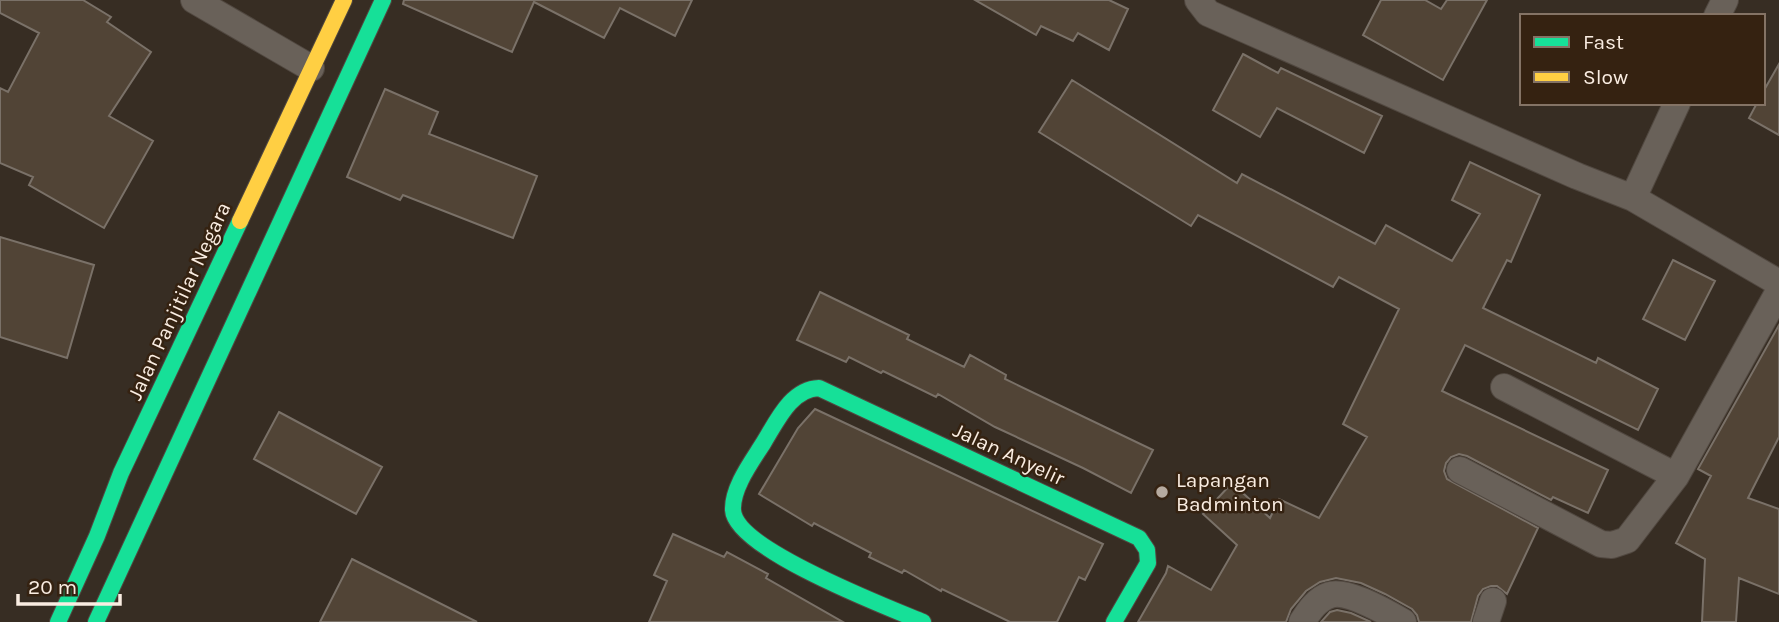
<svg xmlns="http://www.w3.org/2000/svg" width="1779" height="622" font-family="Karla,sans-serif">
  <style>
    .building { fill: #514436; stroke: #7a7168; stroke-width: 2 }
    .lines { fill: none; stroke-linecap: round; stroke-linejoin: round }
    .street-casing { stroke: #514840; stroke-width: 28 }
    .fast-casing { stroke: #514840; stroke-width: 18 }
    .slow-casing { stroke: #514840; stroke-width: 18 }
    .street { stroke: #696159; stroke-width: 26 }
    .fast { stroke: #16e098; stroke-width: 16 }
    .slow { stroke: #ffcf43; stroke-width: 16 }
    .poi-dot { fill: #b6aa9f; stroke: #352211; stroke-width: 2.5 }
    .labels { text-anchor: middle; stroke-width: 5; stroke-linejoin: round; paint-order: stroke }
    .street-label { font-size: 21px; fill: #faede2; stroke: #352211 }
    .poi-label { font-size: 21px; fill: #faede2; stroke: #352211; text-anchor: start }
  </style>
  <rect width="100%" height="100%" fill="#372d23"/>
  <!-- building -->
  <path class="building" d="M 0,0 L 83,0 L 111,17 L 107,22 L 151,52 L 109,116 L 153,141 L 104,228 L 29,185 L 33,177 L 0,163 L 0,88 L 8,92 L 39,33 L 0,13 Z
    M 404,0 L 692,0 L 675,36 L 620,8 L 604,38 L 534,2 L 512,52 L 403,4 Z
    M 975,0 L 1109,0 L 1128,9 L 1109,50 L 1078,33 L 1073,41 L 1041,26 L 1036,35 Z
    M 1381,0 L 1425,0 L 1441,9 L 1447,0 L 1487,0 L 1443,80 L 1363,35 Z
    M 1243,54 L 1278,73 L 1281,68 L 1382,116 L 1364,153 L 1277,108 L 1260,137 L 1213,110 Z
    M 1779,64 L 1779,135 L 1749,118 L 1757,103 L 1763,103 L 1763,92 Z
    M 1072,80 L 1237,183 L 1242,174 L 1375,244 L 1386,225 L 1452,261 L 1480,214 L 1452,200 L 1470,162 L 1540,195 L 1511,262 L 1507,260 L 1483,308 L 1596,363 L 1598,358 L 1658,389 L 1638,430 L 1465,345 L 1442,391 L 1608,470 L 1588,513 L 1553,497 L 1551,500 L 1467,456 L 1459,454 L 1451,457 L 1446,463 L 1444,471 L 1447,479 L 1538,528 L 1507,594 L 1497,586 L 1491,586 L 1483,589 L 1478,596 L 1471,622 L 1419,622 L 1417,615 L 1412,609 L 1385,594 L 1361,583 L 1336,578 L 1320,582 L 1306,591 L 1291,609 L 1286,622 L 1138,622 L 1166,573 L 1168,566 L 1211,590 L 1237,545 L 1203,514 L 1232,483 L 1270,518 L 1279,499 L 1319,518 L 1367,437 L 1343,424 L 1399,309 L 1339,277 L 1333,287 L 1198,215 L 1191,226 L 1039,132 Z
    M 385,89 L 438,112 L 429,134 L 537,176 L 513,238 L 403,195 L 400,200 L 347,177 Z
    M 0,237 L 94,265 L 67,358 L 0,337 Z
    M 1673,260 L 1715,281 L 1685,340 L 1643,319 Z
    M 820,292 L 909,335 L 907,339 L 964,367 L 970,355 L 1006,375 L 1005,379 L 1153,450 L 1131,493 L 1083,468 L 995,427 L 938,394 L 936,397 L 883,371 L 881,373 L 849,357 L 846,362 L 797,340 Z
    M 1779,325 L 1779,437 L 1748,498 L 1779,509 L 1779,594 L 1739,578 L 1736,622 L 1702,622 L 1705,559 L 1676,543 L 1711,476 L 1698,469 Z
    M 815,409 L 1103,544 L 1085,580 L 1079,577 L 1057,622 L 1010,622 L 942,589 L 941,591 L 904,570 L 902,573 L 869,557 L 871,553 L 814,523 L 812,526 L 759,494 L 798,428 Z
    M 279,412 L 382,467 L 356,514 L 254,459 Z
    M 673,534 L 724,557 L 727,552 L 768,574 L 766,578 L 843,622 L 649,622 L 667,581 L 654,575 Z
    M 352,559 L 477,622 L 320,622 Z
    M 1337,610 L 1351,613 L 1371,622 L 1321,622 L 1330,612 Z"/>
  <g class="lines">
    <!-- street casing -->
    <g class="street-casing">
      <path id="street" d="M 194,0 L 311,68
        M 1198,0 L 1208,13 L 1577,176 L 1633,198 L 1677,103
        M 1717,16 L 1725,0
        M 1633,198 L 1779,283
        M 1504,387 L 1676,476
        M 1460,470 L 1601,544 L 1612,545 L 1627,540 L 1676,476 L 1779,291
        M 1302,622 C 1309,611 1317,599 1330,595 C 1347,589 1388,613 1403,622
        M 1486,622 L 1493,601"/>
    </g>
    <!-- fast casing -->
    <g class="fast-casing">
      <path id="fast" d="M 58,622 L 97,536 L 121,473 L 240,221
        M 96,622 L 383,0
        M 923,622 C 887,607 735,549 733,510 C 732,487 753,460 764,442 C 777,421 791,389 819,388 L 1139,538 L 1147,550 L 1148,563 L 1114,622"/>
    </g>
    <!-- slow casing -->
    <g class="slow-casing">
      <path id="slow" d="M 240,221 L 344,0"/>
    </g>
    <!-- street -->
    <use href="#street" class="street"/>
    <!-- fast -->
    <use href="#fast" class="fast"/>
    <!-- slow -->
    <use href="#slow" class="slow"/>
  </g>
  <!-- markers -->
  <circle class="poi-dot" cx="1162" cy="492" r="7"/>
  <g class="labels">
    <!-- street labels -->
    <g class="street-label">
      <text transform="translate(179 301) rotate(-65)" y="7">Jalan Panjitilar Negara</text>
      <text transform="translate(1009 454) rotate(25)" y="7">Jalan Anyelir</text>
    </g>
    <!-- poi labels -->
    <g class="poi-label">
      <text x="1176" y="487">Lapangan<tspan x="1176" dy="24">Badminton</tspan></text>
    </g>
  </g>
  <!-- legend -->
  <rect x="1520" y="14" width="245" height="91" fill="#352211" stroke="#847365" stroke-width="2"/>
  <rect x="1534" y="37" width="35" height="10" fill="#16e098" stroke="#847365" stroke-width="2"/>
  <text x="1583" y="49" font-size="21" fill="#faede2">Fast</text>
  <rect x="1534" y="72" width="35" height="10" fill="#ffcf43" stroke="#847365" stroke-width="2"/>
  <text x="1583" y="84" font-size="21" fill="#faede2">Slow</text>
  <!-- scale -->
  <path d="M18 594v10h102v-10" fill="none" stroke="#faede2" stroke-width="3.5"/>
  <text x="28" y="594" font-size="21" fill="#faede2" stroke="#352211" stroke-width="5" paint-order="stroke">20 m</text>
</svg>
